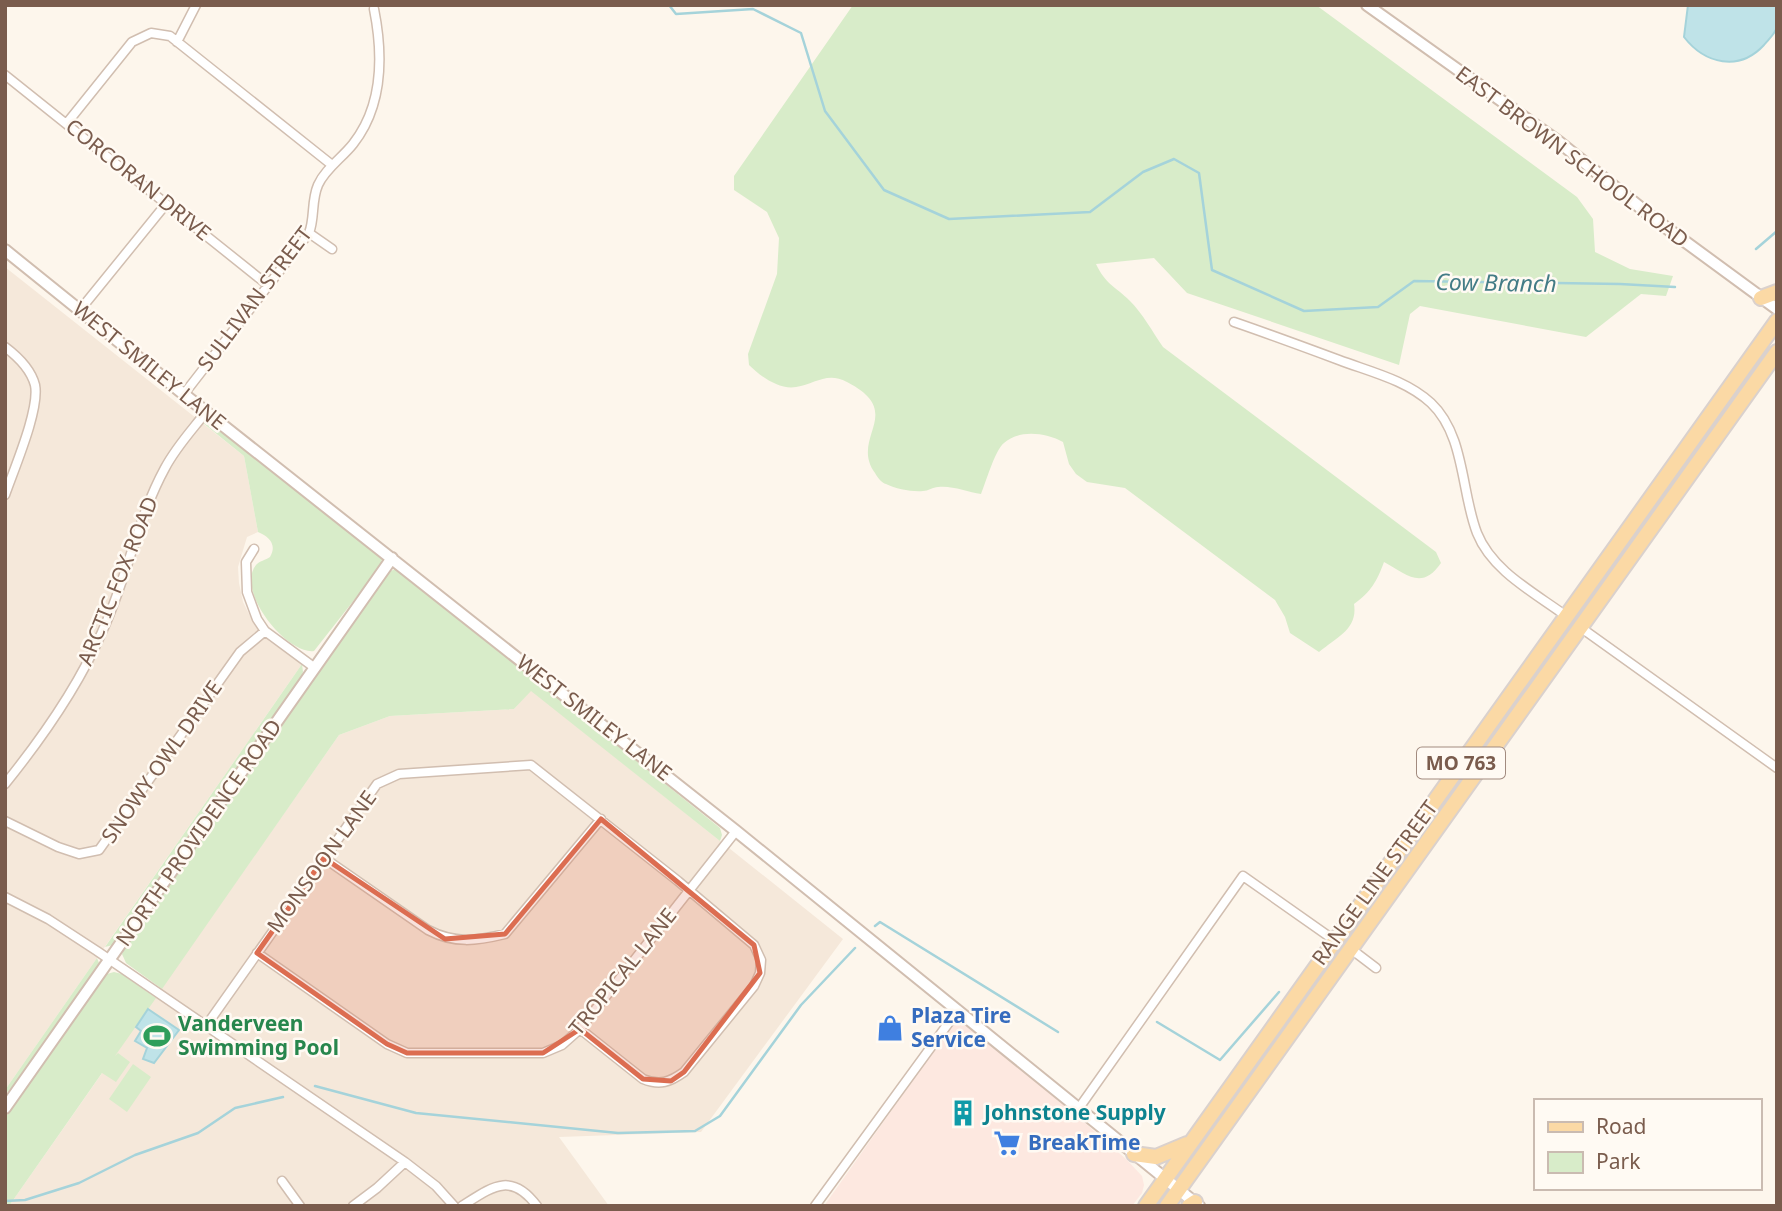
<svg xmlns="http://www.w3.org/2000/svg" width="1782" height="1211" font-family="'Noto Sans',sans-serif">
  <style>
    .residential { fill: #f5e8da }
    .commercial { fill: #fde8e0 }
    .green { fill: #d8ecc9 }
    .water { fill: #bfe3e8; stroke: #a5d3da; stroke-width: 2 }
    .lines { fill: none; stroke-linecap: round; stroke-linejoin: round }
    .stream { stroke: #a5d3da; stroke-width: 2.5 }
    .minor-casing { stroke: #d1beb0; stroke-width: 11 }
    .tertiary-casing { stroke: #d1beb0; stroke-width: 14 }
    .primary-casing { stroke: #dad1cd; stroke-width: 18 }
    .minor { stroke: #fff; stroke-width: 8 }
    .tertiary { stroke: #fff; stroke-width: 10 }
    .primary { stroke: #fbd9a5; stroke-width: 14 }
    .marked { fill: #dc6d51; fill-opacity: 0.2; stroke: #dc6d51; stroke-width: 5; stroke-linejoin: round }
    .labels { text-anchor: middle; stroke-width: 5; stroke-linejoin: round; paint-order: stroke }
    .shield { fill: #fffaf3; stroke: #a28b7f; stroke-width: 2 }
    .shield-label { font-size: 19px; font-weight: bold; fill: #7a5c4d }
    .street-label { font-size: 21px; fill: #7a5c4d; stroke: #fffaf3 }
    .shop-label { font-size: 21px; font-weight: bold; fill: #366cbe; stroke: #fffaf3; text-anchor: start }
    .leisure-label { font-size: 21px; font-weight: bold; fill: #27864d; stroke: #fffaf3; text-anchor: start }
    .culture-label { font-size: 21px; font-weight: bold; fill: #0d838f; stroke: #fffaf3; text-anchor: start }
    .water-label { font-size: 23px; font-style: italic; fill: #437c86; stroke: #fffaf3 }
  </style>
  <rect width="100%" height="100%" fill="#fdf6ec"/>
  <!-- residential -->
  <path class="residential" d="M 5,267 L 244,456 L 258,532 L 247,537 L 238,567 L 239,583 L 243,602 L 255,626 L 269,641 L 302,664 L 5,1090 Z
    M 531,690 L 843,939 L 701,1132 L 559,1137 L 609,1206 L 9,1206 L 339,735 L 390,716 L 514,709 Z"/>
  <!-- commercial -->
  <path class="commercial" d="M 954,1022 L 966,1025 L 982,1037 L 1050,1092 L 1127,1160 L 1142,1176 L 1144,1185 L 1142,1193 L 1132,1206 L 824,1206 Z"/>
  <!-- green -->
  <path class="green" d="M 853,5 L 1316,5 L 1577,197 L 1593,219 L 1595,252 L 1630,269 L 1673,276 L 1666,296 L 1641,294 L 1586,337 L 1420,306 L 1410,314 L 1399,365 L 1187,293 L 1154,258 L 1096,264 C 1106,285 1115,286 1130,301 C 1143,314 1152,331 1163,347 L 1436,552 L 1441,563 C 1422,591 1406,574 1384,562 C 1377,581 1371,592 1354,604 C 1358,629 1337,637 1319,652 L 1290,633 L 1285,617 L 1275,600 L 1125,488 L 1087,482 L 1076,474 L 1069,464 L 1063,442 C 1046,433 1020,429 1004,443 C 995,450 986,482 981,494 C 968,492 951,485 938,487 C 933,487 928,491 923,491 C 912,492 896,489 886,484 C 882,483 877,477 875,473 C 849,437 907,413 847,382 C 827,371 815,384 796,387 C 779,390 760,376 749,365 L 748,354 L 777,274 L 779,238 L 767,212 L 734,190 L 734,176 Z
    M 206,421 L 209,421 L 379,554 L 382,559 L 380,567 L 314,651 C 287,655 235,591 256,565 C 259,561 266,560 270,557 C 277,545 270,537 258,532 L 244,456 L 203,423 Z
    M 395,569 L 398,569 L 720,828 L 722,835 L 720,841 L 531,691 L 514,709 L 390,716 L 339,735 L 162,989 L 126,963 L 122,954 L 126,944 L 389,572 Z
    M 302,664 L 303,672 L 300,680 L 113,945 L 105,947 Z
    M 97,958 L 99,963 L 95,972 L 17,1083 L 5,1094 L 5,1090 Z
    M 114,972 L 122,974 L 156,998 L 115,1056 L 118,1053 L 130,1062 L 116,1082 L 102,1073 L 9,1206 L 5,1206 L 5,1118 L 107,974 Z
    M 133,1064 L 151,1077 L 127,1112 L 109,1099 Z"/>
  <!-- water -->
  <path class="water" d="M 1688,5 L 1777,5 C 1777,12 1778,21 1777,27 C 1775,34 1768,40 1764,45 C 1739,72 1705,64 1684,37 Z
    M 148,1009 L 179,1030 L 154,1063 L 143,1059 L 147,1048 L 135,1041 L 141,1031 L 136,1027 Z"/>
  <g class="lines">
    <!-- stream -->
    <path class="stream" d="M 669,5 L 676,14 L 753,9 L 801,33 L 825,111 L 884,190 L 949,219 L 1090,212 L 1143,172 L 1174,159 L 1199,173 L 1212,270 L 1304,311 L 1378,307 L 1414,281 L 1620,284 L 1675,287
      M 1756,249 L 1777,231
      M 875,926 L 880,922 L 1058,1032
      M 1157,1022 L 1220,1060 L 1279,992
      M 315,1086 L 416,1113 L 618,1133 L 695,1131 L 720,1116 L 801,1005 L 855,948
      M 5,1201 L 25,1200 L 79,1183 L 135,1155 L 198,1133 L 235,1108 L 283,1097"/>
    <!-- minor casing -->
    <g class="minor-casing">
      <path id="minor" d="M 177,42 L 196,5
        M 5,75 L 269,286
        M 67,123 L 132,42 L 151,33 L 170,36 L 332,165
        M 309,233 L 332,249
        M 80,310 L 166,204
        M 1234,322 C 1269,334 1304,347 1339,360 C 1371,372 1406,380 1431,403 C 1465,435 1461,492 1477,533 C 1492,571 1535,593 1566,616
        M 5,347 C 17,356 31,370 35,385 C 40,409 14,469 5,495
        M 184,394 L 309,233 C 315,218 311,201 318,185 C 325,169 342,158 353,144 C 383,106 383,54 374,9
        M 254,549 L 246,562 L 247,592 L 257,619 L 265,631 L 315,668
        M 1580,627 L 1777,768
        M 5,784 C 43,737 78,687 102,632 C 127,579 137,519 165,468 C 176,447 192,430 206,412
        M 5,821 L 58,847 L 79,854 L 99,850 L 240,652 L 265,631
        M 324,858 L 428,930 C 455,944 476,941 505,934 L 601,819
        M 5,897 L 48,919 L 97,951 L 405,1162 L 436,1186 L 454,1206
        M 1351,949 L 1376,968
        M 257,953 L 387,1044 L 407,1053 L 543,1053 L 562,1045 L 580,1029 L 736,831
        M 206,1026 L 377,784 L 399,774 L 531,765 L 678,881 L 754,945 L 761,960 L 760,973 L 754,986 L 684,1072 C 670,1082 660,1086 643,1079 L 580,1029
        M 1079,1108 L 1243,876 L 1334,940
        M 282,1181 L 300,1206
        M 353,1206 L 377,1188 L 405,1162
        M 462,1206 C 492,1187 511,1171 537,1206
        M 815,1206 L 958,1010"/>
    </g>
    <!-- tertiary casing -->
    <g class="tertiary-casing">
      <path id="tertiary" d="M 1367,5 L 1559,142 L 1657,221 L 1777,309
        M 5,250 L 206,412 L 736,831 L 1199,1206
        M 5,1108 L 392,558"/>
    </g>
    <!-- primary casing -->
    <g class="primary-casing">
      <path id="primary" d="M 1761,298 L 1777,292
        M 1134,1154 L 1156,1157 L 1187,1144
        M 1146,1206 L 1777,321
        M 1167,1206 L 1777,352
        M 1189,1206 L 1195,1202"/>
    </g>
    <!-- minor -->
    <use href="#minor" class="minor"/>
    <!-- tertiary -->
    <use href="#tertiary" class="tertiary"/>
    <!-- primary -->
    <use href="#primary" class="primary"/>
  </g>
  <!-- marked area -->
  <path class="marked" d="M 601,819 L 754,945 L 760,973 L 684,1072 L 671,1081 L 643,1079 L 580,1029 L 543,1053 L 407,1053 L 387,1044 L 257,953 L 324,858 L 445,939 L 505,934 Z"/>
  <!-- icons -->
  <defs>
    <g id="shop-bare" transform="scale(2.1)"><path d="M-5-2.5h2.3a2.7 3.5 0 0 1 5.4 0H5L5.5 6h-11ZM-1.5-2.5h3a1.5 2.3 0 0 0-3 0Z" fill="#3f7fe0" stroke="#fffaf3" stroke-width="2.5" paint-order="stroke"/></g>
    <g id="stadium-bare" transform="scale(2.1)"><path d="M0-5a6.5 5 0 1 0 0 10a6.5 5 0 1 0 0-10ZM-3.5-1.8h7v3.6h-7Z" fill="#2e9e5b" stroke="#fffaf3" stroke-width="2.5" paint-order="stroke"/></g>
    <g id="building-bare" transform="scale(2.1)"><path d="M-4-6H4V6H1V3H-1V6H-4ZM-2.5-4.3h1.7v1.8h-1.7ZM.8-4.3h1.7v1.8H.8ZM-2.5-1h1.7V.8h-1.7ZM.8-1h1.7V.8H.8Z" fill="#0f9aa8" stroke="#fffaf3" stroke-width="2.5" paint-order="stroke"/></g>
    <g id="supermarket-bare" transform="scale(2.1)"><path d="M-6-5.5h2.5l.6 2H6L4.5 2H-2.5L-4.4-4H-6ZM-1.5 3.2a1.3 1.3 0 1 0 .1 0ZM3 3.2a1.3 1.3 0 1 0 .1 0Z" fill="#3f7fe0" stroke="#fffaf3" stroke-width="2.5" paint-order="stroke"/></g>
  </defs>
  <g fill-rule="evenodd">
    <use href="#shop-bare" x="890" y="1028"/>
    <use href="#stadium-bare" x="157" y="1036"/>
    <use href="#building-bare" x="963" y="1113"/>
    <use href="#supermarket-bare" x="1007" y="1143"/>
  </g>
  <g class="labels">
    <!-- shield labels -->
    <rect class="shield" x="1417" y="747.5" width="88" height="31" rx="5"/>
    <g class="shield-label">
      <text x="1461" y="770">MO 763</text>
    </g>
    <!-- street labels -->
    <g class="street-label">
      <text transform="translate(1572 157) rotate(37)" y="7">EAST BROWN SCHOOL ROAD</text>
      <text transform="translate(138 180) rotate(39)" y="7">CORCORAN DRIVE</text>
      <text transform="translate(255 299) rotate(-53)" y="7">SULLIVAN STREET</text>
      <text transform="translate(149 366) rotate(39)" y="7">WEST SMILEY LANE</text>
      <text transform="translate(118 581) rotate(-68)" y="7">ARCTIC FOX ROAD</text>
      <text transform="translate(594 718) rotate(38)" y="7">WEST SMILEY LANE</text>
      <text transform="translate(162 762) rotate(-55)" y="7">SNOWY OWL DRIVE</text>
      <text transform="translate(199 833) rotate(-55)" y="7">NORTH PROVIDENCE ROAD</text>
      <text transform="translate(322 862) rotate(-54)" y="7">MONSOON LANE</text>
      <text transform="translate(1375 883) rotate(-54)" y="7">RANGE LINE STREET</text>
      <text transform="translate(623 972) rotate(-51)" y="7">TROPICAL LANE</text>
    </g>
    <!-- shop labels -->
    <g class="shop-label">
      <text x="911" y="1023">Plaza Tire<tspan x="911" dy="24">Service</tspan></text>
      <text x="1028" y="1150">BreakTime</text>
    </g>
    <!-- leisure labels -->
    <g class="leisure-label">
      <text x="178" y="1031">Vanderveen<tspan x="178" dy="24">Swimming Pool</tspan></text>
    </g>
    <!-- culture labels -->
    <g class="culture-label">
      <text x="984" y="1120">Johnstone Supply</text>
    </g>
    <!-- water labels -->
    <g class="water-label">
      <text transform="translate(1496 283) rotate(1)" y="8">Cow Branch</text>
    </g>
  </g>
  <!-- border -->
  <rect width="1782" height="1211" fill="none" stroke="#7a5c4d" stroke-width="14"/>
  <!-- legend -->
  <rect x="1534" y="1099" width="228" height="91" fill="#fffaf3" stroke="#cabbb1" stroke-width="2"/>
  <rect x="1548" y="1122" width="35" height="10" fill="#fbd9a5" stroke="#cabbb1" stroke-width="2"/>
  <text x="1596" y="1134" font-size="21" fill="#7a5c4d">Road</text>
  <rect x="1548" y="1152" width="35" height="21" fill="#d8ecc9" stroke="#cabbb1" stroke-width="2"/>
  <text x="1596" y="1169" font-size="21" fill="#7a5c4d">Park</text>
</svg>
